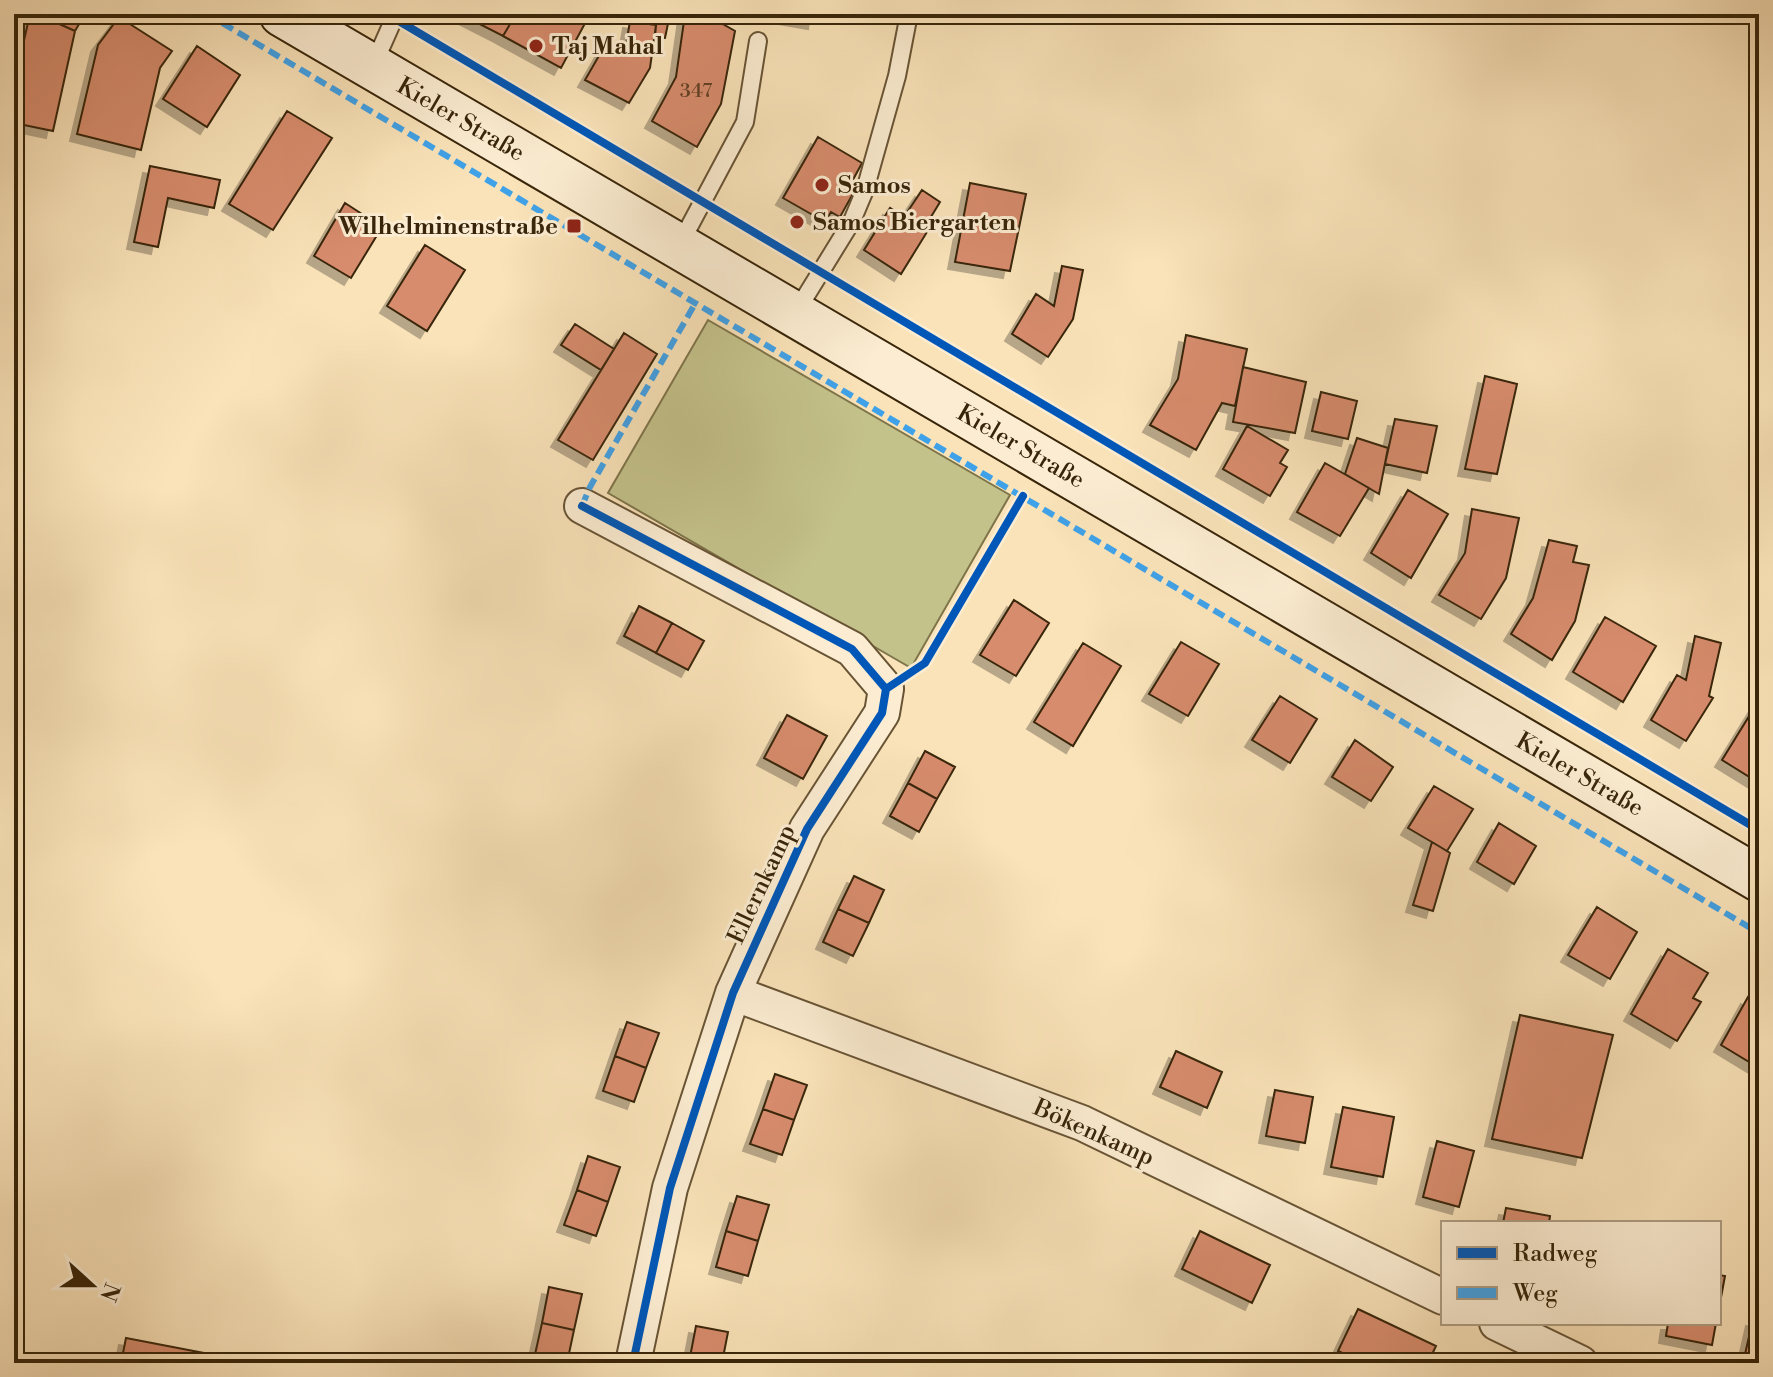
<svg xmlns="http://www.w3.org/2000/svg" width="1773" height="1377" font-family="'Libre Bodoni',serif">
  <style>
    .green { fill: #c4c28b; stroke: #7e744a; stroke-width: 2 }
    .building { fill: #d78c6d; stroke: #382509; stroke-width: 2; filter: url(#shadow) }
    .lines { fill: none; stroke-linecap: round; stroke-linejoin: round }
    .lane-casing { stroke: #685435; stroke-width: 20 }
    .street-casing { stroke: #685435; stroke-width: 38 }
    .secondary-casing { stroke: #382509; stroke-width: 48 }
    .lane { stroke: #fcedd2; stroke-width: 16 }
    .street { stroke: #fcedd2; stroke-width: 34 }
    .secondary { stroke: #fcedd2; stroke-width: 44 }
    .quiet { stroke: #3fa2e9; stroke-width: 6; stroke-dasharray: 12 6; stroke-linecap: butt }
    .cycleway-casing { stroke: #fcedd2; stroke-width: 13 }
    .cycleway { stroke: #0057b8; stroke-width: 8 }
    .poi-dot { fill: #8f2418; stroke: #fcedd2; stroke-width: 3 }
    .labels { text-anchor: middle; stroke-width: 6; stroke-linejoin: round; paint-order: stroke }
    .number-label { font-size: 20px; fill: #603f22 }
    .poi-label { font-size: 24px; font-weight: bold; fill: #382509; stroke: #fcedd2; text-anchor: start }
    .street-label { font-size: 24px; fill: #382509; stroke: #fcedd2 }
  </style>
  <defs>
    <filter id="shadow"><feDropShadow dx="-7" dy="7" stdDeviation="0" flood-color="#0004"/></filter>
  </defs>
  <rect width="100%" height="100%" fill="#fae3b9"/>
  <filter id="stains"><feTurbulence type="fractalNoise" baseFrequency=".0025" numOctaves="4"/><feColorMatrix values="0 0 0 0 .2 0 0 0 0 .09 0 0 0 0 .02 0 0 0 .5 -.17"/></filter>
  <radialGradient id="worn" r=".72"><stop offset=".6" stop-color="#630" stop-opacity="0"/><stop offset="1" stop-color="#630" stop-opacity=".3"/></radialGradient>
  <!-- green -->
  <path class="green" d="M 708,320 L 1010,495 L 911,668 L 608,493 Z"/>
  <!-- building -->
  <path class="building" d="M 30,14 L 37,14 L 75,31 L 53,131 L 14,123 L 14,84 Z
    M 37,14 L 85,14 L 75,31 Z
    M 460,14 L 516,14 L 503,36 Z
    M 516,14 L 590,14 L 561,68 L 503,36 Z
    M 643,14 L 670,14 L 665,38 L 655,37 L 656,25 L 641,23 Z
    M 685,14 L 705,14 L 735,31 L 721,104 L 697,147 L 652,121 L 676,77 Z
    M 768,14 L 816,14 L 815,22 Z
    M 119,17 L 172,51 L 160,68 L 141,150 L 77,134 L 98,45 Z
    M 630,21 L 656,25 L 650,68 L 629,103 L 585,80 L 608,40 L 625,51 Z
    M 197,46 L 240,75 L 207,127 L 163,99 Z
    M 287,111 L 332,138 L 273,230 L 229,204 Z
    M 818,137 L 862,163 L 849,187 L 855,190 L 840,217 L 831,212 L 825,222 L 783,198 Z
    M 150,166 L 220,180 L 214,208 L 168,198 L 158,247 L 134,242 Z
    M 970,183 L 1026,194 L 1010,271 L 955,262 Z
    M 922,190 L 940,202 L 923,230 L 927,232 L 901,274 L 864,250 L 890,208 L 904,217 Z
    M 345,203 L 382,227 L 351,278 L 314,256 Z
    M 425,245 L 465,270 L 427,331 L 387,306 Z
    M 1062,266 L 1083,270 L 1073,319 L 1048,357 L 1012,334 L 1036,294 L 1054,306 Z
    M 575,324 L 614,349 L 601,370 L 561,345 Z
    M 624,333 L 657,354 L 593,460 L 558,440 Z
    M 1186,335 L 1247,349 L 1235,406 L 1222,403 L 1196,450 L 1150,425 L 1178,379 Z
    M 1243,367 L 1306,382 L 1295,433 L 1233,422 Z
    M 1485,376 L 1517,384 L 1497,474 L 1465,469 Z
    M 1321,392 L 1357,401 L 1348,439 L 1312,431 Z
    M 1395,419 L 1437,426 L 1427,473 L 1385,464 Z
    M 1247,426 L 1288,450 L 1280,463 L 1287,467 L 1270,496 L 1223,469 Z
    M 1357,438 L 1388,448 L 1379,494 L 1345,474 Z
    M 1325,463 L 1369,488 L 1340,536 L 1297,512 Z
    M 1408,490 L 1448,514 L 1411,578 L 1371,553 Z
    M 1472,509 L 1519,518 L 1506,578 L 1481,619 L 1439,595 L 1465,553 Z
    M 1549,540 L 1577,546 L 1573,562 L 1589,565 L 1575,621 L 1552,660 L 1511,634 L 1533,598 Z
    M 1014,600 L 1049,623 L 1016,676 L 980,655 Z
    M 639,606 L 672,623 L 656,653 L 624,636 Z
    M 1605,617 L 1656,646 L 1623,702 L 1573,672 Z
    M 672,623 L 704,641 L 688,670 L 656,653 Z
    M 1695,636 L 1721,643 L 1709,696 L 1713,698 L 1686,741 L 1651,720 L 1677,675 L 1686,680 Z
    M 1181,642 L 1219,664 L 1188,716 L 1149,694 Z
    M 1083,643 L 1121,666 L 1073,746 L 1034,722 Z
    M 1280,696 L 1317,719 L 1290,763 L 1252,740 Z
    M 1759,700 L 1759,783 L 1722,760 Z
    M 787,715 L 827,736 L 803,779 L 764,758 Z
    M 1355,740 L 1393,767 L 1371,801 L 1332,777 Z
    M 925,751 L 955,767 L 937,799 L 908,783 Z
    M 908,783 L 937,799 L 919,832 L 890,816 Z
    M 1434,786 L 1473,809 L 1447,851 L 1408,828 Z
    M 1499,823 L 1536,846 L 1514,884 L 1477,862 Z
    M 1432,842 L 1450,853 L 1433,911 L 1413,905 Z
    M 854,876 L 884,890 L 869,923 L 838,909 Z
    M 1597,907 L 1637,932 L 1610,979 L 1568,955 Z
    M 838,909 L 869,923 L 853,956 L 823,942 Z
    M 1668,949 L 1708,973 L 1693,998 L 1701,1002 L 1677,1041 L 1631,1014 Z
    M 1748,997 L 1759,1004 L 1759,1068 L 1721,1045 Z
    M 1520,1015 L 1613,1035 L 1582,1158 L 1492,1139 Z
    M 627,1022 L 659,1033 L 646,1068 L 615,1056 Z
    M 1176,1051 L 1222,1072 L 1207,1108 L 1160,1087 Z
    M 615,1056 L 646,1068 L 634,1102 L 603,1091 Z
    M 775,1074 L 807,1085 L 794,1120 L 763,1109 Z
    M 1275,1090 L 1313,1097 L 1305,1143 L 1266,1136 Z
    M 1343,1107 L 1394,1117 L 1383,1177 L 1331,1167 Z
    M 763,1109 L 794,1120 L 782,1155 L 750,1144 Z
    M 1437,1141 L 1474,1151 L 1459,1207 L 1423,1197 Z
    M 588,1156 L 620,1167 L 608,1202 L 577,1190 Z
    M 577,1190 L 608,1202 L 596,1236 L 564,1225 Z
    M 737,1196 L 769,1205 L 758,1241 L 726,1231 Z
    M 1506,1208 L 1550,1216 L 1549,1223 L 1503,1223 Z
    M 726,1231 L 758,1241 L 748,1276 L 716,1267 Z
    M 1200,1231 L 1270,1265 L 1252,1303 L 1182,1269 Z
    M 1719,1275 L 1725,1276 L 1719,1308 Z
    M 549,1287 L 582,1294 L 574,1330 L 542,1323 Z
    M 1358,1309 L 1436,1346 L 1428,1363 L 1364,1363 L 1338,1351 Z
    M 1753,1319 L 1759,1321 L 1759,1363 L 1743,1363 Z
    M 542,1323 L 574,1330 L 567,1363 L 534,1359 Z
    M 1668,1323 L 1716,1323 L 1712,1345 L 1666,1336 Z
    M 696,1326 L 728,1332 L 722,1363 L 689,1362 Z
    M 126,1338 L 256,1363 L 121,1363 Z"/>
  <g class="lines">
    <!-- lane casing -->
    <g class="lane-casing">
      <path id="lane" d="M 373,66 L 396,14
        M 680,244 L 745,122 L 758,41
        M 796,312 L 852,221 L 865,190 L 897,76 L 909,14"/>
    </g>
    <!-- street casing -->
    <g class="street-casing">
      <path id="street" d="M 582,506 L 852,649 L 886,689 L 882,713 L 807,829 L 733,993 L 670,1188 L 633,1363
        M 733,993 L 1082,1123 L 1443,1297
        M 1497,1323 L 1580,1363"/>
    </g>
    <!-- secondary casing -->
    <g class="secondary-casing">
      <path id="secondary" d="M 282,14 L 1759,879"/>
    </g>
    <!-- lane -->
    <use href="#lane" class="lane"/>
    <!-- street -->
    <use href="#street" class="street"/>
    <!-- secondary -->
    <use href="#secondary" class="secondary"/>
    <!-- quiet -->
    <path class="quiet" d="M 207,14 L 1759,933
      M 582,506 L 590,487 L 696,302"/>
    <!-- cycleway casing -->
    <g class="cycleway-casing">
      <path id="cycleway" d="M 387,14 L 1759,830
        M 582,506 L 852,649 L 886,689 L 882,713 L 807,829 L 733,993 L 670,1188 L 633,1363
        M 886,689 L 925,663 L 1023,496"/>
    </g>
    <!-- cycleway -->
    <use href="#cycleway" class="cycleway"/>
  </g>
  <!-- markers -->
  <g class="poi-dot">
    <circle cx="536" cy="46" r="8"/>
    <circle cx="822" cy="185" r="8"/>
    <circle cx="797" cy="222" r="8"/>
    <rect x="566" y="218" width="16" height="16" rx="4"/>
  </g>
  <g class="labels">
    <!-- number labels -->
    <g class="number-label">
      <text x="696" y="97">347</text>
    </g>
    <!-- poi labels -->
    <g class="poi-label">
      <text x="552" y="54">Taj Mahal</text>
      <text x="838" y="193">Samos</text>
      <text x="813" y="230">Samos Biergarten</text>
      <text x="558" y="234" text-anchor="end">Wilhelminenstraße</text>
    </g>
    <!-- street labels -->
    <g class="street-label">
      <text transform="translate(461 119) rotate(30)" y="8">Kieler Straße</text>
      <text transform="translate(1021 446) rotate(30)" y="8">Kieler Straße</text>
      <text transform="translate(1580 774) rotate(30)" y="8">Kieler Straße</text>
      <text transform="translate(761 884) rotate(-65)" y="8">Ellernkamp</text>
      <text transform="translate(1094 1132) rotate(24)" y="8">Bökenkamp</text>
    </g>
  </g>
  <!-- margin -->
  <rect width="1773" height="1377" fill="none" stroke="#fae3b9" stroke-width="48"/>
  <rect x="16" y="16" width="1741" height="1345" fill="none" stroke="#382509" stroke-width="4"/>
  <rect x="24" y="24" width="1725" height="1329" fill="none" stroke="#382509" stroke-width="2"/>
  <!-- legend -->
  <rect x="1441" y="1221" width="280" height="104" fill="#fcedd2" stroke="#ae9d82" stroke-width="2"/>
  <rect x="1457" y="1247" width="40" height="12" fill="#0057b8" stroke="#ae9d82" stroke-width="2"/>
  <text x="1513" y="1261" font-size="24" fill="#382509">Radweg</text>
  <rect x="1457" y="1287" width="40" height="12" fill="#3fa2e9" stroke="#ae9d82" stroke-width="2"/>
  <text x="1513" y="1301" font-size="24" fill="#382509">Weg</text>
  <!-- north arrow -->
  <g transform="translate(92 1285) rotate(111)" stroke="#fcedd2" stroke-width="6" paint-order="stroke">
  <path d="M0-6L14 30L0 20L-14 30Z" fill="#382509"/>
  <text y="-12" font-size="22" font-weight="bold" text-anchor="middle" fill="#382509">N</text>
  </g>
  <rect width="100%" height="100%" filter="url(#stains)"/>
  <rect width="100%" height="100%" fill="url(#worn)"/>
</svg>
